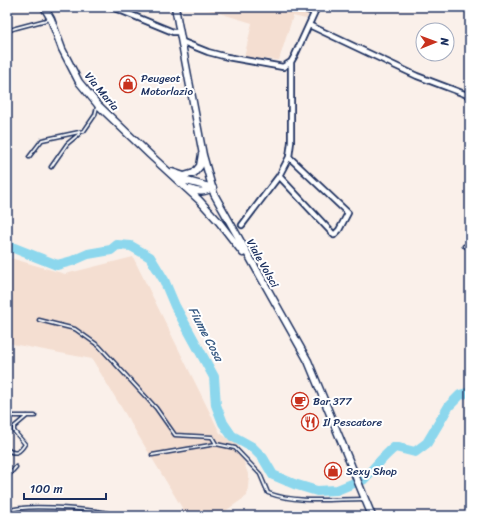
<svg xmlns="http://www.w3.org/2000/svg" width="477" height="523" font-family="Sriracha,sans-serif">
  <style>
    .built { fill: #f4ded1 }
    .lines { fill: none; stroke-linecap: round; stroke-linejoin: round }
    .river { stroke: #8cd7ed; stroke-width: 10 }
    .lane-casing { stroke: #1b2f5e; stroke-width: 5 }
    .street-casing { stroke: #1b2f5e; stroke-width: 8 }
    .secondary-casing { stroke: #1b2f5e; stroke-width: 9 }
    .lane { stroke: #fff; stroke-width: 2 }
    .street { stroke: #fff; stroke-width: 4.5 }
    .secondary { stroke: #fff; stroke-width: 6 }
    .labels { text-anchor: middle; stroke-width: 4; stroke-linejoin: round; paint-order: stroke }
    .poi-label { font-size: 11px; fill: #1b2f5e; stroke: #fff; text-anchor: start }
    .street-label { font-size: 11px; fill: #1b2f5e; stroke: #fff }
    .water-label { font-size: 12px; font-style: italic; fill: #375982; stroke: #fff }
  </style>
  <rect width="100%" height="100%" fill="#faf0ea"/>
  <filter id="ink" filterUnits="userSpaceOnUse"><feTurbulence type="fractalNoise" baseFrequency=".025" numOctaves="2"/><feDisplacementMap in="SourceGraphic" scale="8" xChannelSelector="R" yChannelSelector="G"/><feConvolveMatrix kernelMatrix="1 2 1 2 8 2 1 2 1" color-interpolation-filters="sRGB"/></filter>
  <g filter="url(#ink)">
    <!-- built -->
    <path class="built" d="M 199,7 L 312,7 L 306,19 L 293,16 L 279,60 L 244,58 L 252,23 Z
      M 7,257 L 65,274 L 133,257 L 220,433 L 238,445 L 249,477 L 247,496 L 218,516 L 187,516 L 92,359 L 7,343 Z"/>
    <g class="lines">
      <!-- river -->
      <path class="river" d="M 7,247 L 14,248 L 57,265 L 72,261 L 88,254 L 111,250 L 117,245 L 131,246 L 150,257 L 164,280 L 175,306 L 214,377 L 216,405 L 223,423 L 232,436 L 252,447 L 263,458 L 273,475 L 294,484 L 317,491 L 337,490 L 354,483
        M 363,480 C 374,469 383,456 395,447 L 415,452 L 427,443 L 449,406 L 460,395 L 470,392"/>
      <!-- lane casing -->
      <g class="lane-casing">
        <path id="lane" d="M 296,7 L 314,14
          M 7,31 L 16,28 L 50,19
          M 29,157 L 42,140 L 84,131 L 95,115 L 97,107
          M 51,167 L 67,144 L 79,134
          M 464,246 L 470,248
          M 39,320 L 75,329 L 99,346 L 156,408 L 175,435 L 212,437 L 216,444
          M 7,418 L 11,416 L 35,416
          M 7,449 C 15,456 20,452 25,444 L 14,431 L 14,427 L 27,416
          M 152,455 L 216,444 L 235,448 L 260,474 L 268,493 C 298,504 333,499 364,499
          M 7,477 L 16,467
          M 7,511 C 12,510 17,508 22,508 C 37,506 107,509 116,516"/>
      </g>
      <!-- street casing -->
      <g class="street-casing">
        <path id="street" d="M 112,7 L 173,32 L 180,32
          M 309,25 L 417,76 L 470,96
          M 183,42 L 208,52 L 227,57 L 283,67 L 291,62 L 295,55 L 317,7
          M 279,176 L 334,235 L 339,230 L 348,213 L 289,157
          M 242,225 L 279,176 L 289,157 L 291,142 L 291,62"/>
      </g>
      <!-- secondary casing -->
      <g class="secondary-casing">
        <path id="secondary" d="M 44,7 L 51,19 L 62,49 L 79,82 L 98,105 L 149,154 L 199,200 L 219,222 L 243,253
          M 175,7 L 203,155 L 214,194 L 308,361 L 372,516
          M 172,172 L 184,176 L 194,173 L 200,166 L 202,154
          M 177,176 L 187,181 L 213,188
          M 190,189 C 199,193 204,192 213,188"/>
      </g>
      <!-- lane -->
      <use href="#lane" class="lane"/>
      <!-- street -->
      <use href="#street" class="street"/>
      <!-- secondary -->
      <use href="#secondary" class="secondary"/>
    </g>
  </g>
  <!-- icons -->
  <defs>
    <g id="shop-ring" transform="scale(0.9)"><circle r="9.5" fill="#fff" stroke="#c8321e" stroke-width="1.5"/><path d="M-5-2.5h2.3a2.7 3.5 0 0 1 5.4 0H5L5.5 6h-11ZM-1.5-2.5h3a1.5 2.3 0 0 0-3 0Z" fill="#c8321e"/></g>
    <g id="cafe-ring" transform="scale(0.9)"><circle r="9.5" fill="#fff" stroke="#c8321e" stroke-width="1.5"/><path d="M-5.5-4.5H6V0H3Q3 3.5 0 3.5H-2.5Q-5.5 3.5-5.5 0ZM3-3.2v2h1.7v-2ZM-6 4.5H4V6H-6Z" fill="#c8321e"/></g>
    <g id="restaurant-ring" transform="scale(0.9)"><circle r="9.5" fill="#fff" stroke="#c8321e" stroke-width="1.5"/><path d="M-5-6h1v4h1v-4h1v4h1v-4h1v5L-1.5 .5V6h-2V.5L-5-1ZM5-6V6H3V1.5H1.5Q1.5-4 5-6Z" fill="#c8321e"/></g>
  </defs>
  <g fill-rule="evenodd">
    <use href="#shop-ring" x="128" y="84"/>
    <use href="#cafe-ring" x="300" y="401"/>
    <use href="#restaurant-ring" x="310" y="422"/>
    <use href="#shop-ring" x="333" y="471"/>
  </g>
  <g class="labels">
    <!-- poi labels -->
    <g class="poi-label">
      <text x="141" y="82">Peugeot<tspan x="141" dy="13">Motorlazio</tspan></text>
      <text x="313" y="405">Bar 377</text>
      <text x="323" y="426">Il Pescatore</text>
      <text x="346" y="475">Sexy Shop</text>
    </g>
    <!-- street labels -->
    <g class="street-label">
      <text transform="translate(102 91) rotate(50)" y="4">Via Maria</text>
      <text transform="translate(263 263) rotate(61)" y="4">Viale Volsci</text>
    </g>
    <!-- water labels -->
    <g class="water-label">
      <text transform="translate(206 334) rotate(62)" y="4">Fiume Cosa</text>
    </g>
  </g>
  <!-- margin -->
  <rect width="477" height="523" fill="none" stroke="#fff" stroke-width="24"/>
  <rect x="12" y="12" width="453" height="499" fill="none" stroke="#1b2f5e" stroke-width="1.5" filter="url(#ink)"/>
  <!-- north arrow -->
  <g transform="translate(435 42) rotate(89)"><circle r="19" fill="#ffffff" stroke="#a4acbf"/>
  <path d="M0-3L7 15L0 10L-7 15Z" fill="#c8321e"/>
  <text y="-6" font-size="11" font-weight="bold" text-anchor="middle" fill="#1b2f5e">N</text>
  </g>
  <!-- scale -->
  <path d="M24 493v6h82v-6" fill="none" stroke="#1b2f5e" stroke-width="2"/>
  <text x="30" y="493" font-size="12" fill="#1b2f5e" stroke="#ffffff" stroke-width="3" paint-order="stroke">100 m</text>
</svg>
